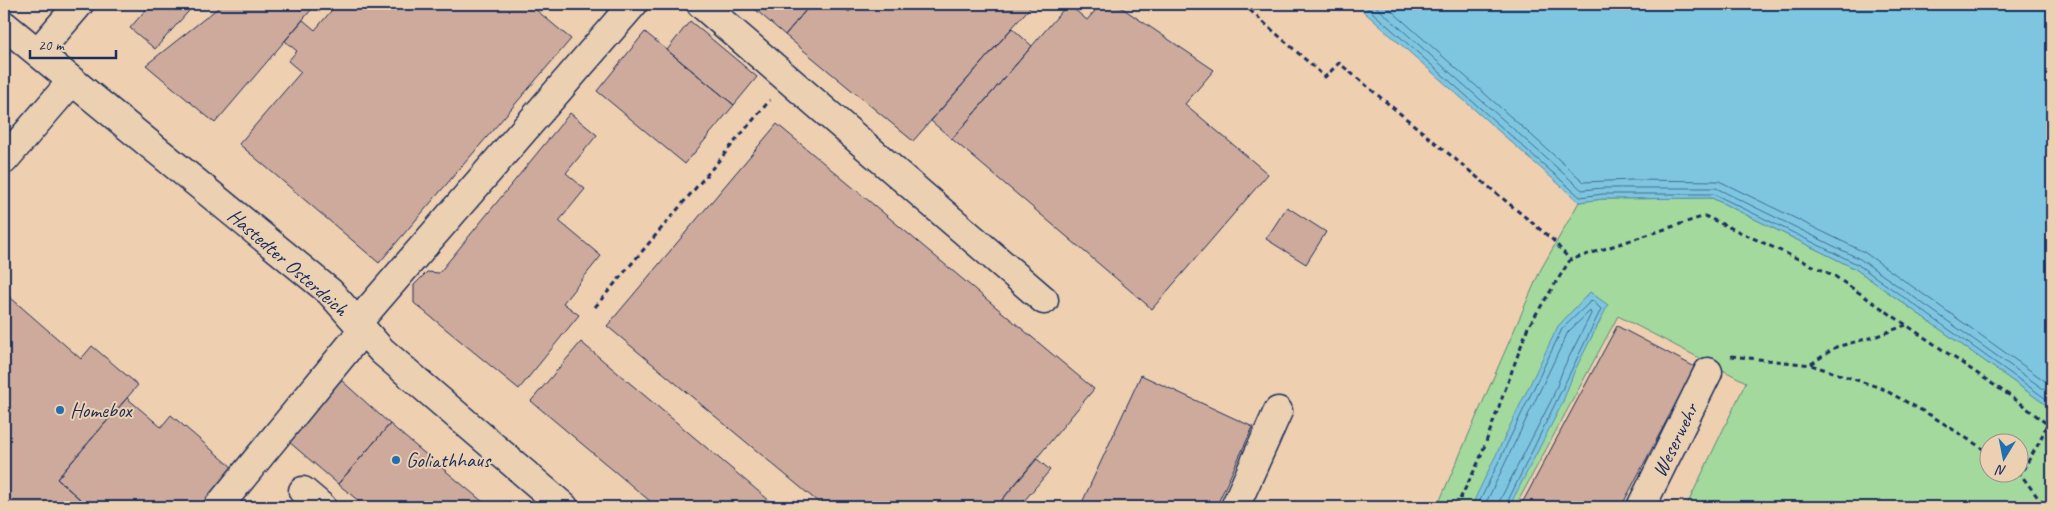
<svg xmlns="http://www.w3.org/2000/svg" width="2056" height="511" font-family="Caveat,sans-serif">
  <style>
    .green { fill: #a3d99c; stroke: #5f847d; fill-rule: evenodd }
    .water { fill: #7ec6df; stroke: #568aab }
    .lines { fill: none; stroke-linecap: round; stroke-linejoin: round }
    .shore { stroke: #436b92; stroke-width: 1 }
    .building { fill: #cdaa9b; stroke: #1b2f5e }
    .minor-casing { stroke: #1b2f5e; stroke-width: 31 }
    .path { stroke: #1b2f5e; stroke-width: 3; stroke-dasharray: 5 4; stroke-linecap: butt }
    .minor { stroke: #ebd0b2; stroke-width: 28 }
    .poi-dot { fill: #1f6fb2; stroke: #ebd0b2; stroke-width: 2 }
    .labels { text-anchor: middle; stroke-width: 4; stroke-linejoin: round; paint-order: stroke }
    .street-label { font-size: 21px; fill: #1b2f5e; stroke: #ebd0b2 }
    .poi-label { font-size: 21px; fill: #1b2f5e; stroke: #ebd0b2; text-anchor: start }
  </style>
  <rect width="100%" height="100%" fill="#eecfb0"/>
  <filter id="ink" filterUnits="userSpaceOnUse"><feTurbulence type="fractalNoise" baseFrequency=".02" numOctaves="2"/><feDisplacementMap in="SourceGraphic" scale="10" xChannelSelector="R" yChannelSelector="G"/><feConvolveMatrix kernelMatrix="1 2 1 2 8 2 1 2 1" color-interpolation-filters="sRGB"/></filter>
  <g filter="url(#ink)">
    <!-- green -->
    <path class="green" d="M 1712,198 L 1854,268 L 2052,409 L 2052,507 L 1686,507 L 1746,382 L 1618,316 L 1515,507 L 1437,507 L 1540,271 L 1579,202 L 1603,199 ZM 1988,444 L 2018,444 L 2018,474 L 1988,474 Z"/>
    <!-- water -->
    <path class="water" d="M 1355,4 L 2052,4 L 2052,409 L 1854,268 L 1712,198 L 1603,199 L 1579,202 Z
      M 1590,292 L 1608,305 L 1574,372 L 1562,404 L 1509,507 L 1471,507 L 1558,326 Z"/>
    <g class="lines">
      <!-- shore -->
      <path class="shore" d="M 1363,4 L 1580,197 L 1603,194 L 1714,194 L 1857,264 L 2052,403
        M 1373,4 L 1582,190 L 1603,188 L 1716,188 L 1860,259 L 2052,395
        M 1384,4 L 1584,182 L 1632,180 L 1719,181 L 1864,252 L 2052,386
        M 1477,507 L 1562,329 L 1592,300 L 1601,309 L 1505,507
        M 1484,507 L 1568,332 L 1590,311 L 1591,314 L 1564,367 L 1552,399 L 1500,500 L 1498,507"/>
    </g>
    <!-- building -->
    <path class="building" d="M 144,4 L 195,4 L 155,49 L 130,28 L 148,7 Z
      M 223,4 L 316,4 L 215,123 L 146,65 Z
      M 337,4 L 529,4 L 571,39 L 379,263 L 239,144 L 301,72 L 288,61 L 297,51 L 285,41 L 303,20 L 315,30 Z
      M 749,4 L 811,4 L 785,35 Z
      M 811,4 L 839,4 L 849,12 L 857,4 L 1033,4 L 913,141 L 785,35 Z
      M 1068,4 L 1087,20 L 1101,4 L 1116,4 L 1214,70 L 1185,104 L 1268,174 L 1152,309 L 952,139 Z
      M 690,21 L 757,77 L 734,105 L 667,50 Z
      M 1012,28 L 1032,46 L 952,139 L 931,121 Z
      M 645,32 L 734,105 L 685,164 L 597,91 Z
      M 570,113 L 597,135 L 566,173 L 585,189 L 559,221 L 601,256 L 563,303 L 579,315 L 519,389 L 414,303 L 414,285 L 427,272 L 439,273 Z
      M 777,124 L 1094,389 L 996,507 L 824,507 L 607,326 Z
      M 1287,207 L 1326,232 L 1306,264 L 1266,239 Z
      M 4,292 L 81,359 L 92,346 L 138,385 L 57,479 L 89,507 L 4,507 Z
      M 1617,326 L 1695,367 L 1621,507 L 1520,507 Z
      M 581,342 L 777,507 L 657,507 L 531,401 Z
      M 1141,375 L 1253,427 L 1216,507 L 1080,507 Z
      M 341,380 L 390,424 L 338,484 L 288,441 Z
      M 127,398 L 161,427 L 171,415 L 233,468 L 202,507 L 89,507 L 57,479 Z
      M 390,424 L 405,437 L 489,507 L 366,507 L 338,484 Z
      M 1037,459 L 1050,470 L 1019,507 L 996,507 Z"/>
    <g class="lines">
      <!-- minor casing -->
      <g class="minor-casing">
        <path id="minor" d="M 701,4 L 1044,300
          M 4,25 L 330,292 L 382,351 L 564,507
          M 38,52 L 79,4
          M 4,160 L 72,81
          M 357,323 L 633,4
          M 303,491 L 322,507
          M 218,507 L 363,330
          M 1235,507 L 1278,411
          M 1641,507 L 1708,372"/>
      </g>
      <!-- path -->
      <path class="path" d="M 1243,4 L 1325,77 L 1339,63 L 1553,240 L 1570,260
        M 595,307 L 770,100
        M 1731,356 L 1811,365 L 1881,388 L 1932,416 L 1988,452
        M 1811,364 L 1836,347 L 1877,336 L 1906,325
        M 2018,471 L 2045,507
        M 1456,507 L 1479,461 L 1528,327 L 1570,260 L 1705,216 L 1833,275 L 2019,402 L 2047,424 L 2039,443 L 2021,473"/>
      <!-- minor -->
      <use href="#minor" class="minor"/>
    </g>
  </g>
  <!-- markers -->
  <g class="poi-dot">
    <circle cx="60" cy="410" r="5"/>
    <circle cx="396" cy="460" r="5"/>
  </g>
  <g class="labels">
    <!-- street labels -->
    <g class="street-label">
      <text transform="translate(288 262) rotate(41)" y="7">Hastedter Osterdeich</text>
      <text transform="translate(1675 440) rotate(-64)" y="7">Weserwehr</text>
    </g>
    <!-- poi labels -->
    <g class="poi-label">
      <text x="70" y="417">Homebox</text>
      <text x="406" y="467">Goliathhaus</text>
    </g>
  </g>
  <!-- margin -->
  <rect width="2056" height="511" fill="none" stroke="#ebd0b2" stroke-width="20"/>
  <rect x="10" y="10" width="2036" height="491" fill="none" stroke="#1b2f5e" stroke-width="2" filter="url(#ink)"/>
  <!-- north arrow -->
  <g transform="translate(2004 458) rotate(190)"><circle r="24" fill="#ebd0b2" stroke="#989090"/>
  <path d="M0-4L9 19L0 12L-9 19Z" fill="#1f6fb2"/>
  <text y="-8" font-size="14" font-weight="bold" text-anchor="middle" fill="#1b2f5e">N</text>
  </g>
  <!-- scale -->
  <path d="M30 50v8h86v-8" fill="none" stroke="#1b2f5e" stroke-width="2.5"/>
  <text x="38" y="50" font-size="15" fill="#1b2f5e" stroke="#ebd0b2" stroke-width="4" paint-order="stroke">20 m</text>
</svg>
